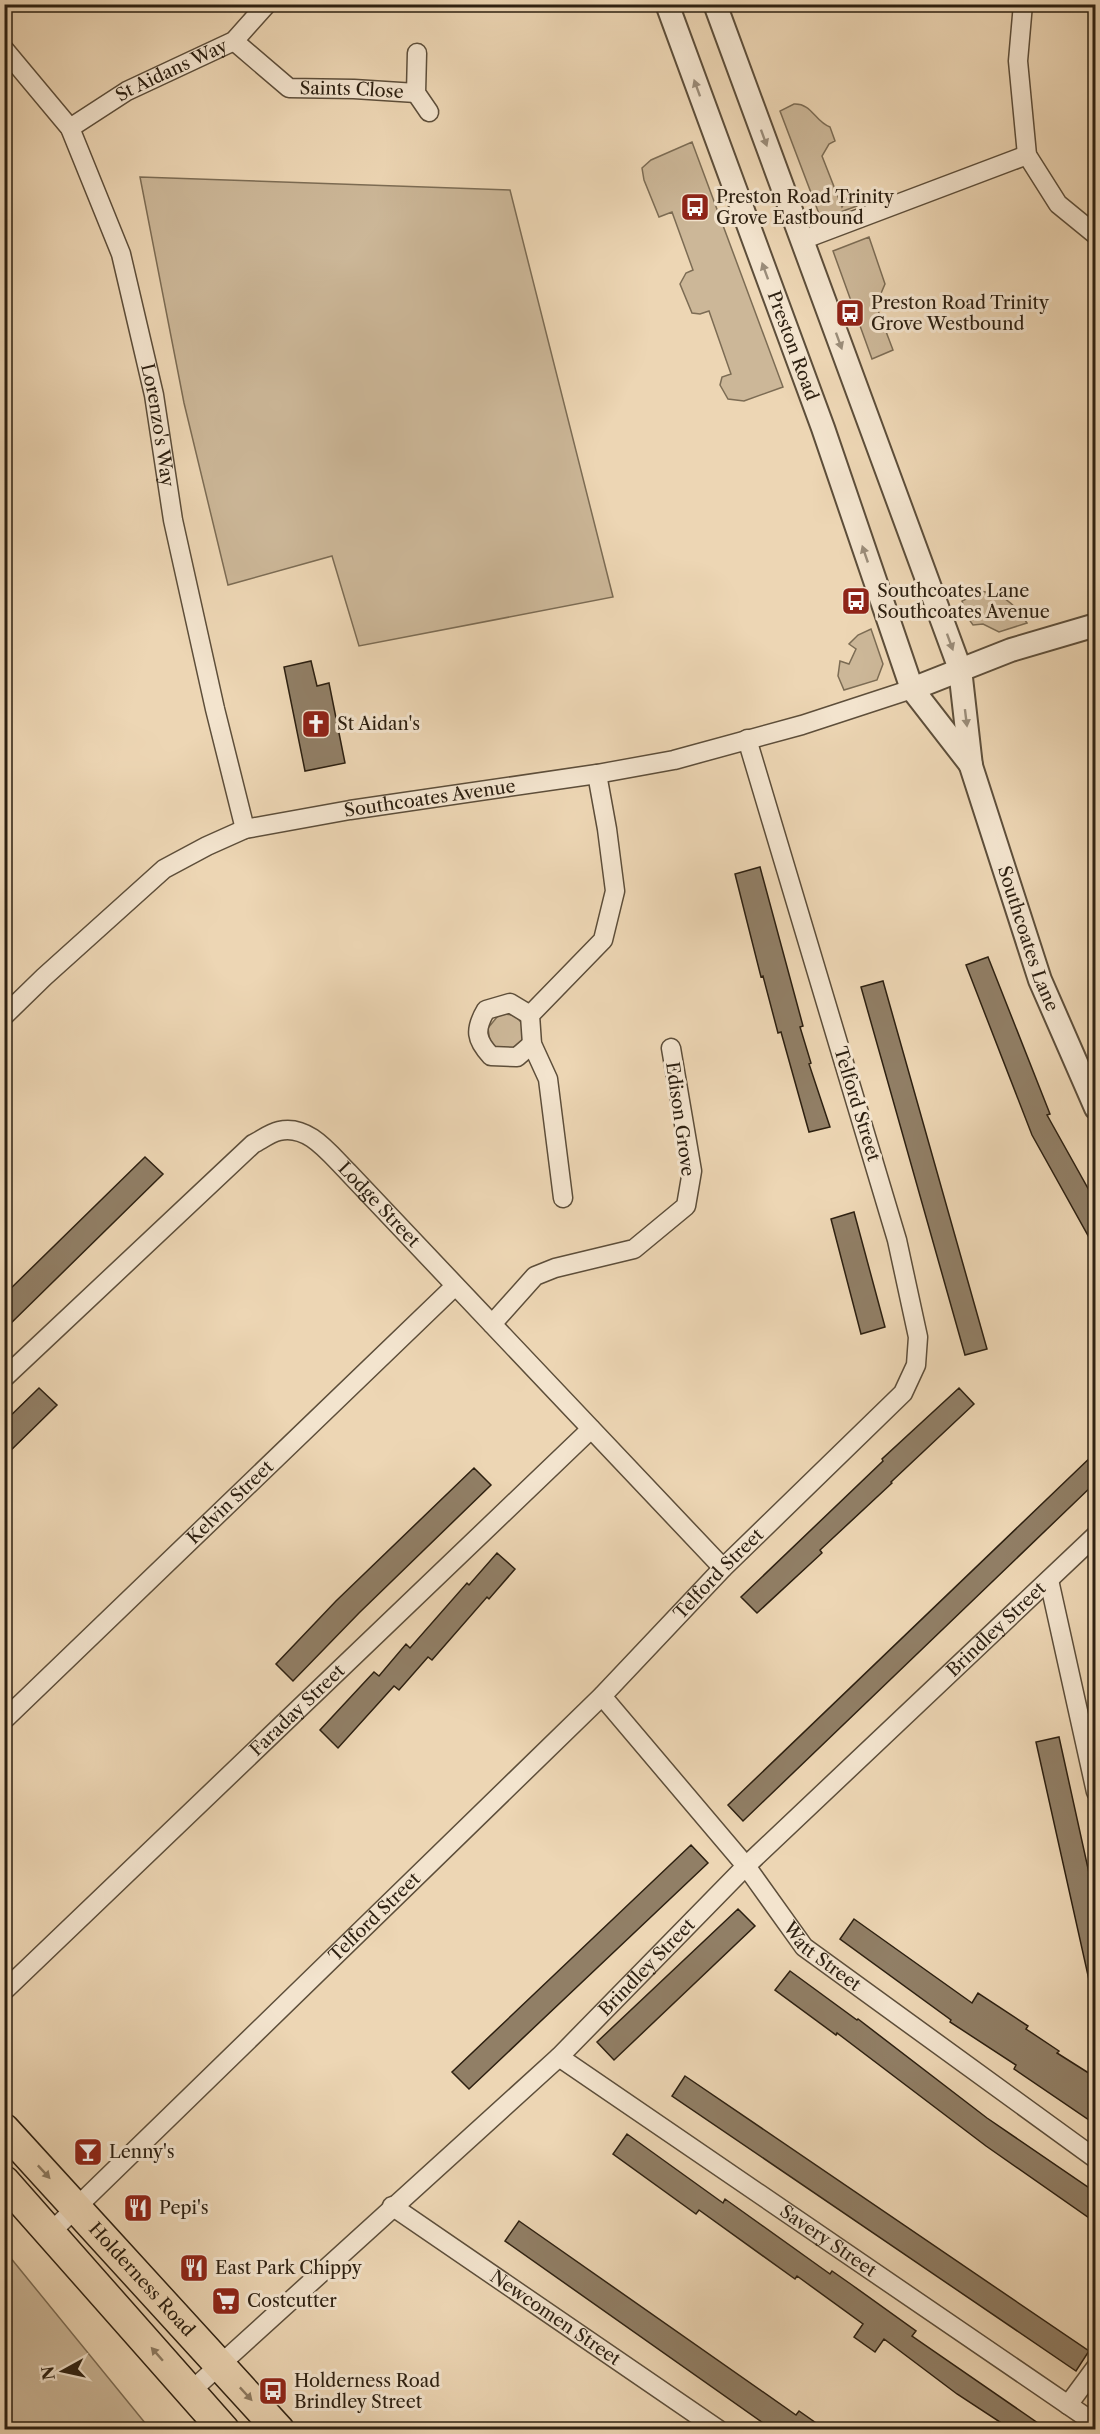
<svg xmlns="http://www.w3.org/2000/svg" width="1100" height="2434" font-family="'Libre Caslon Text',serif">
  <style>
    .green { fill: #ccb798; stroke: #7c6c54; stroke-width: 1.5 }
    .building { fill: #917f66; stroke: #2d2011; stroke-width: 1.5 }
    .lines { fill: none; stroke-linecap: round; stroke-linejoin: round }
    .minor-casing { stroke: #5d4e3a; stroke-width: 21 }
    .tertiary-casing { stroke: #5d4e3a; stroke-width: 26 }
    .trunk-casing { stroke: #2d2011; stroke-width: 33 }
    .minor { stroke: #f3e4ce; stroke-width: 18 }
    .tertiary { stroke: #f3e4ce; stroke-width: 22 }
    .trunk { stroke: #edd6b4; stroke-width: 30 }
    .oneway { fill: #9a8c79 }
    .oneway2 { fill: #8d7b62 }
    .labels { text-anchor: middle; stroke-width: 6; stroke-linejoin: round; paint-order: stroke }
    .street-label { font-size: 18px; fill: #2d2011; stroke: #f3e4ce }
    .poi-label { font-size: 18px; fill: #2d2011; stroke: #f3e4ce; text-anchor: start }
  </style>
  <rect width="100%" height="100%" fill="#edd6b4"/>
  <filter id="stains"><feTurbulence type="fractalNoise" baseFrequency=".00333" numOctaves="4"/><feColorMatrix values="0 0 0 0 .2 0 0 0 0 .09 0 0 0 0 .02 0 0 0 .5 -.17"/></filter>
  <radialGradient id="worn" r=".72"><stop offset=".6" stop-color="#630" stop-opacity="0"/><stop offset="1" stop-color="#630" stop-opacity=".3"/></radialGradient>
  <!-- green -->
  <path class="green" d="M 794,104 C 812,103 815,122 830,127 L 835,141 L 829,144 L 822,156 L 842,207 L 851,192 L 857,206 L 821,219 L 780,111 Z
    M 692,142 L 783,387 L 744,401 L 728,399 L 720,385 L 722,377 L 731,374 L 709,311 L 700,314 L 692,313 L 680,284 L 686,273 L 693,270 L 672,212 L 659,217 L 644,180 L 642,168 L 651,160 Z
    M 140,177 L 510,190 L 613,597 L 359,646 L 332,556 L 228,585 L 184,403 Z
    M 869,237 L 885,284 L 876,305 L 893,350 L 872,359 L 833,251 Z
    M 974,591 C 1000,591 1014,602 1027,623 L 999,632 L 983,624 L 973,625 L 968,618 L 962,601 L 966,599 L 964,593 Z
    M 871,629 L 883,664 L 877,680 L 844,690 L 838,676 L 840,661 L 849,664 L 856,649 L 849,644 L 858,635 Z
    M 503,1014 C 519,1014 522,1022 526,1035 L 519,1048 L 496,1049 L 490,1042 L 488,1028 L 497,1017 Z
    M 5,2251 L 150,2429 L 5,2429 Z"/>
  <!-- building -->
  <path class="building" d="M 311,661 L 317,686 L 329,683 L 345,763 L 305,771 L 284,667 Z
    M 760,867 L 803,1026 L 800,1027 L 811,1063 L 809,1064 L 830,1127 L 809,1132 L 781,1032 L 778,1033 L 763,976 L 761,977 L 735,874 Z
    M 988,957 L 1050,1114 L 1047,1115 L 1095,1201 L 1095,1248 L 1032,1135 L 966,965 Z
    M 883,981 L 987,1349 L 965,1355 L 861,987 Z
    M 145,1157 L 163,1174 L 4,1330 L 4,1295 Z
    M 854,1212 L 885,1327 L 861,1334 L 831,1219 Z
    M 39,1388 L 57,1405 L 4,1457 L 4,1422 Z
    M 959,1388 L 974,1404 L 891,1482 L 892,1483 L 820,1550 L 822,1553 L 757,1613 L 741,1597 L 883,1461 L 882,1459 Z
    M 1095,1453 L 1095,1483 L 743,1821 L 728,1805 Z
    M 474,1468 L 491,1485 L 359,1613 L 293,1681 L 276,1664 L 336,1601 Z
    M 497,1553 L 515,1569 L 489,1599 L 487,1597 L 432,1660 L 428,1657 L 399,1690 L 394,1686 L 338,1748 L 320,1730 L 374,1672 L 379,1676 L 406,1644 L 410,1648 L 467,1583 L 469,1585 Z
    M 1059,1737 L 1095,1900 L 1095,1979 L 1089,1980 L 1036,1742 Z
    M 691,1845 L 708,1863 L 469,2089 L 452,2072 Z
    M 738,1909 L 755,1926 L 614,2060 L 597,2042 Z
    M 854,1919 L 972,2003 L 978,1993 L 1028,2026 L 1026,2029 L 1059,2051 L 1057,2053 L 1095,2077 L 1095,2124 L 1014,2069 L 1016,2065 L 950,2022 L 951,2020 L 840,1939 Z
    M 790,1971 L 857,2020 L 858,2019 L 987,2118 L 1095,2192 L 1095,2222 L 986,2146 L 837,2033 L 836,2035 L 775,1990 Z
    M 685,2076 L 1089,2351 L 1076,2371 L 672,2096 Z
    M 627,2134 L 723,2203 L 725,2199 L 830,2274 L 832,2271 L 852,2285 L 916,2331 L 912,2336 L 1048,2430 L 1012,2430 L 957,2394 L 884,2339 L 875,2352 L 854,2337 L 863,2324 L 797,2276 L 795,2279 L 699,2210 L 696,2214 L 613,2154 Z
    M 519,2221 L 796,2415 L 799,2411 L 826,2430 L 773,2430 L 505,2241 Z"/>
  <g class="lines">
    <!-- minor casing -->
    <g class="minor-casing">
      <g id="minor">
        <path d="M 1023,4 L 1018,61 L 1027,155 L 1058,204 L 1096,235"/>
        <path id="s1" d="M 234,41 L 289,88 L 354,89 L 416,93"/>
        <path id="s2" d="M 4,49 L 70,128 L 121,254 L 154,395 L 173,520 L 215,709 L 245,829"/>
        <path d="M 417,53 L 416,93 L 429,112"/>
        <path id="s3" d="M 70,128 L 127,91 L 234,41 L 267,4"/>
        <path d="M 802,240 L 1027,155"/>
        <path d="M 530,1015 L 510,1003 L 486,1010 C 474,1030 476,1040 491,1056 L 517,1057 L 532,1044"/>
        <path id="s4" d="M 4,1016 L 44,977 L 164,869 L 207,846 L 245,829 L 350,810 L 597,774 L 674,760 L 802,725 L 912,689"/>
        <path d="M 563,1198 L 548,1079 L 532,1044 L 530,1015 L 603,940 L 615,891 L 607,829 L 597,774"/>
        <path d="M 492,1324 L 535,1276 L 555,1268 L 634,1249 L 686,1206 L 692,1171 L 671,1048"/>
        <path id="s5" d="M 4,1378 L 253,1144 C 261,1140 270,1133 279,1131 C 308,1124 329,1153 348,1172 L 723,1568"/>
        <path d="M 1049,1580 L 1096,1792"/>
        <path id="s6" d="M 602,1696 L 746,1866 L 804,1947 L 1096,2159"/>
        <path id="s7" d="M 4,1720 L 455,1286"/>
        <path id="s8" d="M 4,1991 L 591,1429"/>
        <path id="s9" d="M 559,2057 L 1096,2424"/>
        <path id="s10" d="M 392,2206 L 719,2430"/>
        <path id="s11" d="M 50,2233 L 602,1696 L 723,1568 L 903,1393 L 916,1365 L 918,1337 L 897,1240 L 747,739"/>
        <path id="s12" d="M 190,2392 L 559,2057 L 746,1866 L 1096,1535"/>
        <path d="M 1068,2405 L 1096,2367"/>
      </g>
    </g>
    <!-- tertiary casing -->
    <g class="tertiary-casing">
      <g id="tertiary">
        <path id="s13" d="M 667,4 L 823,428 L 912,689 L 971,765"/>
        <path id="s14" d="M 715,4 L 960,669 L 971,766 L 1040,980 L 1096,1108"/>
        <path d="M 912,689 L 1011,650 L 1096,625"/>
      </g>
    </g>
    <!-- trunk casing -->
    <g class="trunk-casing">
      <g id="trunk">
        <path id="s15" d="M 4,2129 L 279,2430"/>
        <path d="M 4,2181 L 224,2430"/>
      </g>
    </g>
    <!-- minor -->
    <use href="#minor" class="minor"/>
    <!-- tertiary -->
    <use href="#tertiary" class="tertiary"/>
    <!-- trunk -->
    <use href="#trunk" class="trunk"/>
  </g>
  <!-- one-way arrows -->
  <defs><path id="oneway-solid" d="M-6-.8H1V-3.2L6.5 0L1 3.2V.8H-6Z" transform="scale(1.5)"/></defs>
  <g class="oneway">
    <use href="#oneway-solid" transform="translate(697 88) rotate(-110)"/>
    <use href="#oneway-solid" transform="translate(764 138) rotate(70)"/>
    <use href="#oneway-solid" transform="translate(765 271) rotate(-110)"/>
    <use href="#oneway-solid" transform="translate(839 341) rotate(70)"/>
    <use href="#oneway-solid" transform="translate(865 554) rotate(-109)"/>
    <use href="#oneway-solid" transform="translate(950 642) rotate(70)"/>
    <use href="#oneway-solid" transform="translate(966 718) rotate(83)"/>
  </g>
  <g class="oneway2">
    <use href="#oneway-solid" transform="translate(44 2172) rotate(47)"/>
    <use href="#oneway-solid" transform="translate(157 2354) rotate(-131)"/>
    <use href="#oneway-solid" transform="translate(246 2394) rotate(47)"/>
  </g>
  <!-- icons -->
  <defs>
    <g id="bus-square" transform="scale(1.5)"><rect x="-9" y="-9" width="18" height="18" rx="4" fill="#8f2418" stroke="#f3e4ce"/><path d="M-5-6H5V4H4V6H2V4H-2V6H-4V4H-5ZM-3.5-4V0h7V-4ZM-3.5 1.2v1.5H-2V1.2ZM2 1.2v1.5H3.5V1.2Z" fill="#fff"/></g>
    <g id="church-square" transform="scale(1.5)"><rect x="-9" y="-9" width="18" height="18" rx="4" fill="#8f2418" stroke="#f3e4ce"/><path d="M-1.2-6h2.4v3.5h3.3v2.4h-3.3V6h-2.4V-.1h-3.3v-2.4h3.3Z" fill="#fff"/></g>
    <g id="bar-square" transform="scale(1.5)"><rect x="-9" y="-9" width="18" height="18" rx="4" fill="#8f2418" stroke="#f3e4ce"/><path d="M-6-5H6L.8 .8V4.5H3.5V6h-7V4.5H-.8V.8Z" fill="#fff"/></g>
    <g id="restaurant-square" transform="scale(1.5)"><rect x="-9" y="-9" width="18" height="18" rx="4" fill="#8f2418" stroke="#f3e4ce"/><path d="M-5-6h1v4h1v-4h1v4h1v-4h1v5L-1.5 .5V6h-2V.5L-5-1ZM5-6V6H3V1.5H1.5Q1.5-4 5-6Z" fill="#fff"/></g>
    <g id="supermarket-square" transform="scale(1.5)"><rect x="-9" y="-9" width="18" height="18" rx="4" fill="#8f2418" stroke="#f3e4ce"/><path d="M-6-5.5h2.5l.6 2H6L4.5 2H-2.5L-4.4-4H-6ZM-1.5 3.2a1.3 1.3 0 1 0 .1 0ZM3 3.2a1.3 1.3 0 1 0 .1 0Z" fill="#fff"/></g>
  </defs>
  <g fill-rule="evenodd">
    <use href="#bus-square" x="695" y="207"/>
    <use href="#bus-square" x="850" y="313"/>
    <use href="#bus-square" x="856" y="601"/>
    <use href="#church-square" x="316" y="724"/>
    <use href="#bar-square" x="88" y="2152"/>
    <use href="#restaurant-square" x="138" y="2208"/>
    <use href="#restaurant-square" x="194" y="2268"/>
    <use href="#supermarket-square" x="226" y="2301"/>
    <use href="#bus-square" x="273" y="2391"/>
  </g>
  <g class="labels">
    <!-- street labels -->
    <g class="street-label">
      <text dy="6" stroke="none"><textPath href="#s3" startOffset="117">St Aidans Way</textPath></text>
      <text dy="6" stroke="none"><textPath href="#s1" startOffset="135">Saints Close</textPath></text>
      <text dy="6" stroke="none"><textPath href="#s13" startOffset="364">Preston Road</textPath></text>
      <text dy="6" stroke="none"><textPath href="#s2" startOffset="414">Lorenzo's Way</textPath></text>
      <text dy="6" stroke="none"><textPath href="#s4" startOffset="495">Southcoates Avenue</textPath></text>
      <text dy="6" stroke="none"><textPath href="#s14" startOffset="988">Southcoates Lane</textPath></text>
      <text transform="translate(857 1104) rotate(73)" y="6">Telford Street</text>
      <text transform="translate(680 1119) rotate(82)" y="6">Edison Grove</text>
      <text dy="6" stroke="none"><textPath href="#s5" startOffset="500">Lodge Street</textPath></text>
      <text dy="6" stroke="none"><textPath href="#s7" startOffset="314">Kelvin Street</textPath></text>
      <text dy="6" stroke="none"><textPath href="#s11" startOffset="939">Telford Street</textPath></text>
      <text dy="6" stroke="none"><textPath href="#s12" startOffset="1110">Brindley Street</textPath></text>
      <text dy="6" stroke="none"><textPath href="#s8" startOffset="406">Faraday Street</textPath></text>
      <text dy="6" stroke="none"><textPath href="#s11" startOffset="453">Telford Street</textPath></text>
      <text dy="6" stroke="none"><textPath href="#s6" startOffset="342">Watt Street</textPath></text>
      <text dy="6" stroke="none"><textPath href="#s12" startOffset="624">Brindley Street</textPath></text>
      <text dy="6" stroke="none"><textPath href="#s9" startOffset="326">Savery Street</textPath></text>
      <text dy="6" stroke="none"><textPath href="#s15" startOffset="204">Holderness Road</textPath></text>
      <text dy="6" stroke="none"><textPath href="#s10" startOffset="198">Newcomen Street</textPath></text>
    </g>
    <!-- poi labels -->
    <g class="poi-label">
      <text x="716" y="203">Preston Road Trinity<tspan x="716" dy="21">Grove Eastbound</tspan></text>
      <text x="871" y="309">Preston Road Trinity<tspan x="871" dy="21">Grove Westbound</tspan></text>
      <text x="877" y="597">Southcoates Lane<tspan x="877" dy="21">Southcoates Avenue</tspan></text>
      <text x="337" y="730">St Aidan's</text>
      <text x="109" y="2158">Lenny's</text>
      <text x="159" y="2214">Pepi's</text>
      <text x="215" y="2274">East Park Chippy</text>
      <text x="247" y="2307">Costcutter</text>
      <text x="294" y="2387">Holderness Road<tspan x="294" dy="21">Brindley Street</tspan></text>
    </g>
  </g>
  <!-- margin -->
  <rect width="1100" height="2434" fill="none" stroke="#edd6b4" stroke-width="24"/>
  <rect x="6" y="6" width="1088" height="2422" fill="none" stroke="#2d2011" stroke-width="3"/>
  <rect x="12" y="12" width="1076" height="2410" fill="none" stroke="#2d2011" stroke-width="1.5"/>
  <!-- north arrow -->
  <g transform="translate(63 2371) rotate(262)" stroke="#f3e4ce" stroke-width="4.5" paint-order="stroke">
  <path d="M0-4.5L10 22L0 15L-10 22Z" fill="#2d2011"/>
  <text y="-9" font-size="16" font-weight="bold" text-anchor="middle" fill="#2d2011">N</text>
  </g>
  <rect width="100%" height="100%" filter="url(#stains)"/>
  <rect width="100%" height="100%" fill="url(#worn)"/>
</svg>
